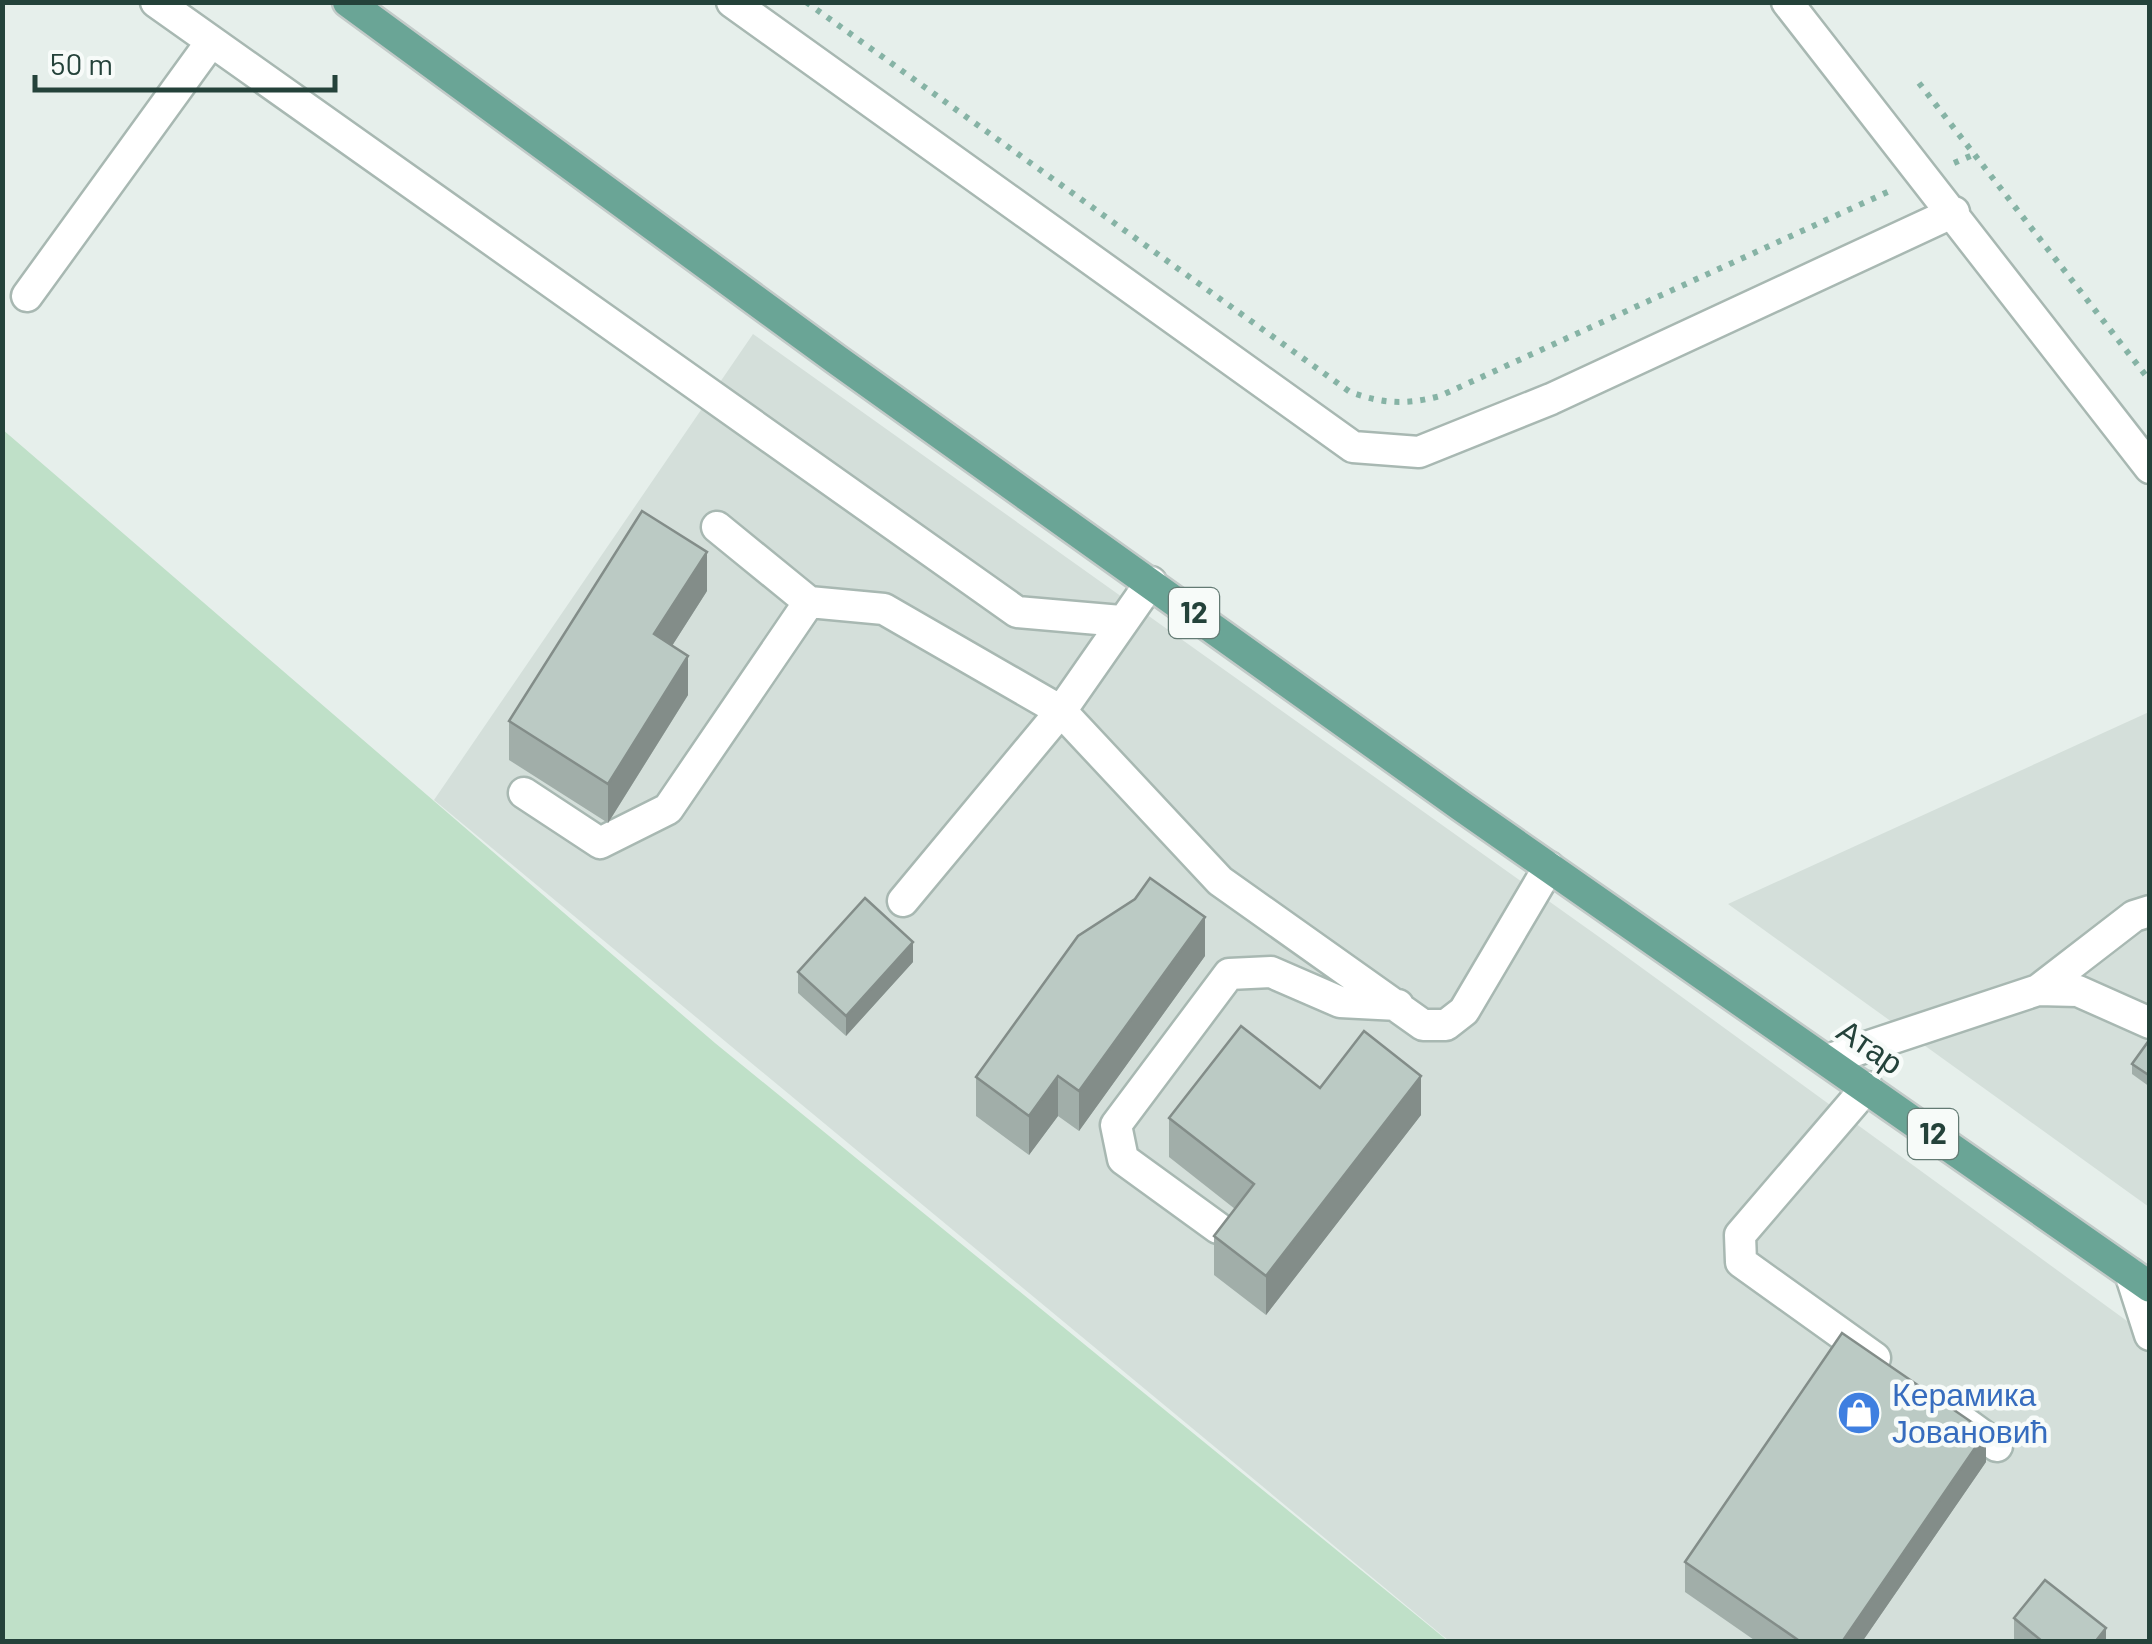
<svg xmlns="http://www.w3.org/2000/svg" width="2152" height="1644" font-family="Barlow,sans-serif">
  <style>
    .built { fill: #d4dfda }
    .green { fill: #bfe0c8 }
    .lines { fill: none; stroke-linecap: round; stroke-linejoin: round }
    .minor-casing { stroke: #a8b8b2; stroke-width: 35 }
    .major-casing { stroke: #c2cac8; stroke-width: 35 }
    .path { stroke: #86b3a5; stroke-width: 6; stroke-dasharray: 5 8; stroke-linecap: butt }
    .minor { stroke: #fff; stroke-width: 30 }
    .major { stroke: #6aa596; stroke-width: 30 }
    .wall { fill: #a1aea9 }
    .shaded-wall { fill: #838d89 }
    .building { fill: #bbcac4; stroke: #838d89; stroke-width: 2.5 }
    .labels { text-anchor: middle; stroke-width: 9; stroke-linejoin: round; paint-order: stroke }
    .shield { fill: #f7fbf9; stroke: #637a73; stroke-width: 2.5 }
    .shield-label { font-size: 30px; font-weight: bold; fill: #24423a }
    .street-label { font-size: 32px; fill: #24423a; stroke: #f7fbf9 }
    .shop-label { font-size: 32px; fill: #366cbe; stroke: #f7fbf9; text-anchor: start }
  </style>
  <rect width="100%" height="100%" fill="#e6efeb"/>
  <!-- built -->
  <path class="built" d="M 753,334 L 1609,944 L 2149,1337 L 2149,1641 L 1449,1641 L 434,800 Z
    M 2149,712 L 2149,1207 L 1728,904 Z"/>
  <!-- green -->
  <path class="green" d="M 2,429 L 715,1043 L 1448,1641 L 3,1641 Z"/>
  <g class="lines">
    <!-- minor casing -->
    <g class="minor-casing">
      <path id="minor" d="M 156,2 L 1017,612 L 1121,621
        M 732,2 L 1353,447 L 1419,452 L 1551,399 L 1954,212
        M 1787,2 L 2150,468
        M 27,296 L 211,42
        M 717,527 L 809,602 L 884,609 L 1061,711 L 1151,582
        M 524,793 L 600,843 L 668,809 L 809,602
        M 903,901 L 1061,711 L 1220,881 L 1423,1025 L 1446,1025 L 1464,1011 L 1549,867
        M 2038,990 L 2134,916 L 2150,911
        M 1827,1060 L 2038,990 L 2078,991 L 2150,1023
        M 1867,1087 L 1740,1235 L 1741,1262 L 1875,1358
        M 1218,1228 L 1123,1159 L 1116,1125 L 1229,974 L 1271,972 L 1340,1002 L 1398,1005
        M 2130,1273 L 2150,1335
        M 1953,1414 L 1997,1446"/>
    </g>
    <!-- major casing -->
    <g class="major-casing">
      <path id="major" d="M 348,2 L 837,360 L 1461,806 L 2150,1287"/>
    </g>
    <!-- path -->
    <path class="path" d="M 806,2 L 1350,392 C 1384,404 1406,405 1440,396 L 1892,190
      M 1919,83 L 2150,381
      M 1954,163 L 1975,154"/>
    <!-- minor -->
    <use href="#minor" class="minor"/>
    <!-- major -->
    <use href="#major" class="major"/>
  </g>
  <!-- wall -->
  <path class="wall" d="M 707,591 L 672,646 L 688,695 L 608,823 L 509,760 L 509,721 Z
    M 1205,956 L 1079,1131 L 1058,1116 L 1029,1155 L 976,1116 L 976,1077 Z
    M 913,962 L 846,1036 L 798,993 L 798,972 Z
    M 2150,1039 L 2150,1087 L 2132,1074 L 2132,1064 Z
    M 1320,1088 L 1421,1115 L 1266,1315 L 1214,1275 L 1214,1236 L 1235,1209 L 1169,1157 L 1169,1118 Z
    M 1986,1462 L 1862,1642 L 1757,1642 L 1685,1592 L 1685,1562 Z
    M 2014,1618 L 2106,1642 L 2017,1642 L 2014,1639 Z"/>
  <!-- shaded-wall -->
  <path class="shaded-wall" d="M 707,552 L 707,591 L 654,674 L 654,634 Z
    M 688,656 L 688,695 L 608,823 L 608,784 Z
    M 1205,917 L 1205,956 L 1079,1131 L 1079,1091 Z
    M 913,942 L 913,962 L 846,1036 L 846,1016 Z
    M 1058,1076 L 1058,1116 L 1029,1155 L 1029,1116 Z
    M 1421,1076 L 1421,1115 L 1266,1315 L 1266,1276 Z
    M 1986,1432 L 1986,1462 L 1862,1642 L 1842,1642 Z
    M 2106,1628 L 2106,1642 L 2095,1642 Z"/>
  <!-- building -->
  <path class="building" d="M 642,511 L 707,552 L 654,634 L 688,656 L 608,784 L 509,721 Z
    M 1150,878 L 1205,917 L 1079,1091 L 1058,1076 L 1029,1116 L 976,1077 L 1078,936 L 1135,899 Z
    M 865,898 L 913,942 L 846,1016 L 798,972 Z
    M 1241,1026 L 1320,1088 L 1364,1031 L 1421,1076 L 1266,1276 L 1214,1236 L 1254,1184 L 1169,1118 Z
    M 2150,1039 L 2150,1076 L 2132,1064 Z
    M 1842,1333 L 1986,1432 L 1842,1642 L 1801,1642 L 1685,1562 Z
    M 2045,1580 L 2106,1628 L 2095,1642 L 2043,1642 L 2014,1618 Z"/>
  <!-- icons -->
  <defs>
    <g id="shop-disc" transform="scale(2.25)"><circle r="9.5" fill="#3f7fe0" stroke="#f7fbf9"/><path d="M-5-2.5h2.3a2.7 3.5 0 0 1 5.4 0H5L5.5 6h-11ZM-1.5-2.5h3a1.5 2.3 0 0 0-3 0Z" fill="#fff"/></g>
  </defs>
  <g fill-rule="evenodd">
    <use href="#shop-disc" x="1859" y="1413"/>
  </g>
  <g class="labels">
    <!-- shield labels -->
    <g class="shield">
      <rect x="1169" y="588" width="50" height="50" rx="8"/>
      <rect x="1908" y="1109" width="50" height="50" rx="8"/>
    </g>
    <g class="shield-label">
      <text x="1194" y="623">12</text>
      <text x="1933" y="1144">12</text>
    </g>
    <!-- street labels -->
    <g class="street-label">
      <text transform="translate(1870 1047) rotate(34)" y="11">Атар</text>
    </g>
    <!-- shop labels -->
    <g class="shop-label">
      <text x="1892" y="1406">Керамика<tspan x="1892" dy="37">Јовановић</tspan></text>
    </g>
  </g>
  <!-- border -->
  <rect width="2152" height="1644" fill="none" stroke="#24423a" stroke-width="10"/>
  <!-- scale -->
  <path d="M35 75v15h300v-15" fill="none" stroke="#24423a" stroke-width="5"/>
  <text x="50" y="75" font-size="30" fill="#24423a" stroke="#f7fbf9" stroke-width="8" paint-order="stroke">50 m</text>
</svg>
